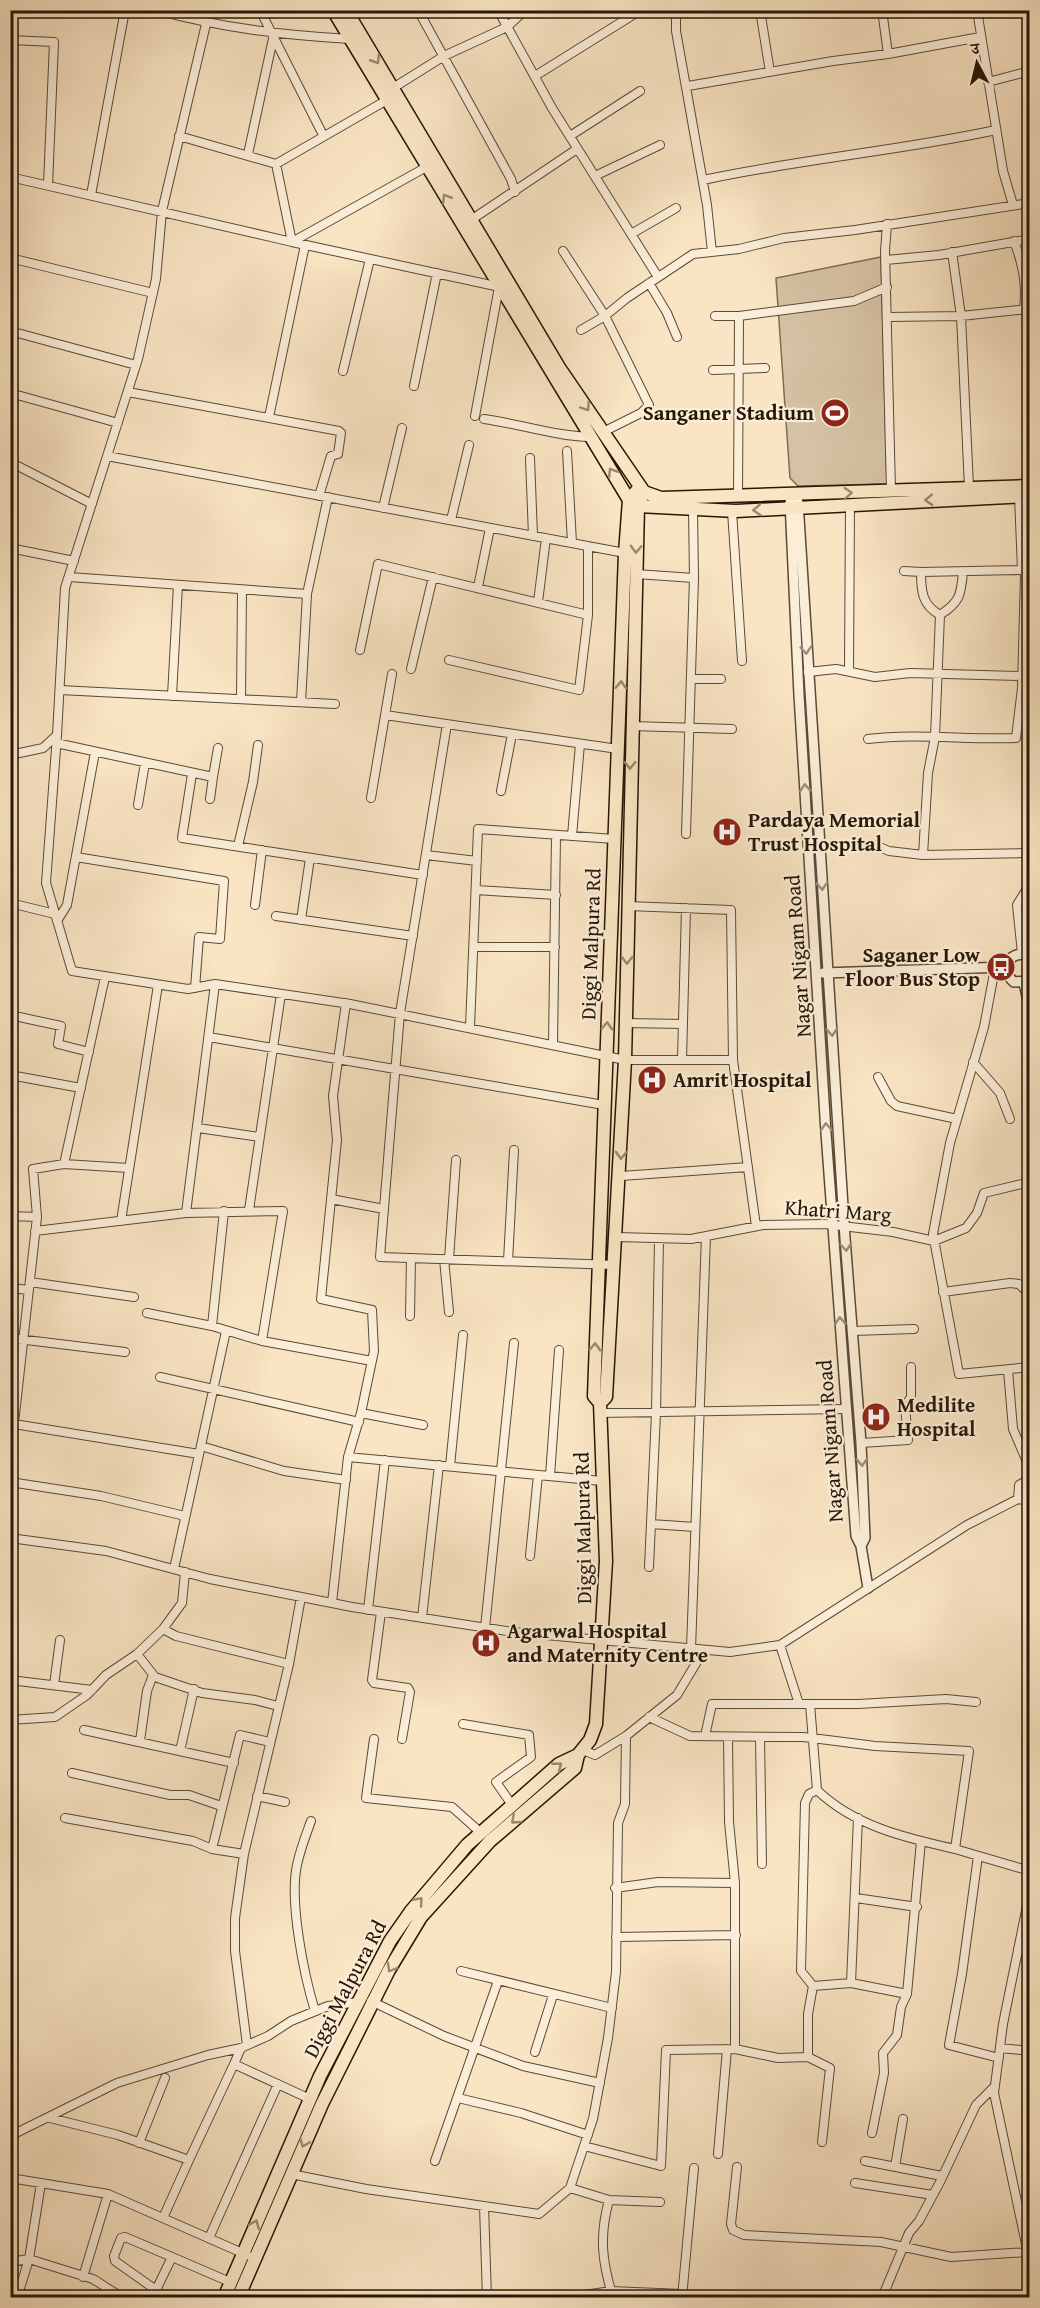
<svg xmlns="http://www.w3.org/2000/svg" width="1040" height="2308" font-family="'Gentium Book Plus','Noto Serif Devanagari',serif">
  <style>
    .pitch { fill: #d5c1a3; stroke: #7e6c54; stroke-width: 1.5 }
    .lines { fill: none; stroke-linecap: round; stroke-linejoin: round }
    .minor-casing { stroke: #5b4a35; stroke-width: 10 }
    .tertiary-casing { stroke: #5b4a35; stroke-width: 12 }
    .primary-casing { stroke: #261706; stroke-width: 15 }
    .trunk-casing { stroke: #261706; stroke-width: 15 }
    .minor { stroke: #fbedd8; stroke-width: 8 }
    .tertiary { stroke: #fbedd8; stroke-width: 9 }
    .primary { stroke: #f9e4c3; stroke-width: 12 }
    .trunk { stroke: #f9e4c3; stroke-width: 12 }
    .oneway { stroke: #9a886e }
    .oneway2 { stroke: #9b8d7a }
    .labels { text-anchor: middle; stroke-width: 4.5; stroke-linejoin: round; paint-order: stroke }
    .poi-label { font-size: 21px; font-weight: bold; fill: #261706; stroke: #fbedd8; text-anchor: start }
    .street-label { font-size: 21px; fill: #261706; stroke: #fbedd8 }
  </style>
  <rect width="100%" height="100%" fill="#f9e4c3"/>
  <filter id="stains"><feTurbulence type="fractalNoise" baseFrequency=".00333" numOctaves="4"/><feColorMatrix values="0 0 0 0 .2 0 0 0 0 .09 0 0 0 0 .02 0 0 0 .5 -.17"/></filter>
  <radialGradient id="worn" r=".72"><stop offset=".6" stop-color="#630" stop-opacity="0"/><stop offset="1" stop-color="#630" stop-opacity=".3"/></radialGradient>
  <!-- pitch -->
  <path class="pitch" d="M 881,257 L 887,484 L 798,486 L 790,478 L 776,278 Z"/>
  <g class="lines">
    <!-- minor casing -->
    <g class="minor-casing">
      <path id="minor" d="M 156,10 C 221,28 284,35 350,39
        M 260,10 L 323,135
        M 418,10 L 511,179 L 515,192
        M 498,10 L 552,108 L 658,277
        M 673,10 L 676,13 L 676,31 L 707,205 L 712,252
        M 760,10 L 770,72
        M 882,10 L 888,54 L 980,37
        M 977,10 L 1003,171 L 1013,205
        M 10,40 L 54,42 L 48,185
        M 535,76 L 636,13 L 645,10
        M 988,82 L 1030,71
        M 688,86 L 833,61 L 888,54
        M 393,88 L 444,56 L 507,27 L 525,10
        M 179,136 L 276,164 L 387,100
        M 570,136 L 640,91
        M 248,154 L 274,34
        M 276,164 L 292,242 L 500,287
        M 595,176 L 660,145
        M 10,177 L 292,242 L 430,165
        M 703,180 C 800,159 899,151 996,130
        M 91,195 L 125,10
        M 471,220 L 577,149
        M 887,224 L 885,251 L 891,490
        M 631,234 L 676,208
        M 1014,241 C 1023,265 1027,284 1024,309
        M 563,251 L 605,316 L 649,405 L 641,413 L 603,432
        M 952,252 L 961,316 L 969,487
        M 10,258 L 153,293
        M 886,260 L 939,255 L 1030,239
        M 649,283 L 667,313 L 677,337
        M 715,316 L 739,316
        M 888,317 L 961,316 L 1028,309 L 1030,316
        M 581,330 L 605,316 L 627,298 L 693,254 L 739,249 L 784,238 L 855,230 L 1030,203
        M 10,331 L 136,365
        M 713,370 L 765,368
        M 343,371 L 370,259
        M 414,386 L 437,273
        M 128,392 L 339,431 L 341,433 L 338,454 L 331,456 L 319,496
        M 10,393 L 118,423
        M 475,416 L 499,287
        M 269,417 L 305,245
        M 484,419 C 520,424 554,436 591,437
        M 567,451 L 572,543
        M 107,456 L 625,553
        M 530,458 L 533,536
        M 10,462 L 92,504
        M 738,497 L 739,316 L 854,301 L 887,287
        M 383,508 L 402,428
        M 693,510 L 694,578
        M 732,511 L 742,661
        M 451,520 L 469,445
        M 10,548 L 74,561
        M 904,571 L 921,572
        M 636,574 L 694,578 L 686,834
        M 69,577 L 307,594
        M 478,587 L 490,528
        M 538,602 L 546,538
        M 940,615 C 960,602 961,595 963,572
        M 360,650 L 378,564 L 588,615
        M 449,660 L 579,690 L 588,615 L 588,546
        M 411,669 L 433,577
        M 849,671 L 850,504
        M 808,672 L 836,669 L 875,677 L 910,673 L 1022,676
        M 692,679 L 721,679
        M 60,690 L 335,704
        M 172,696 L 178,585
        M 241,699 L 242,590
        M 301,702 L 307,594 L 328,497
        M 385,715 L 618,749
        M 447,724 L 400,1013 L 380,1257 L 615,1265
        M 631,726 L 732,729
        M 57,735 L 46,883 L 72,971 L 188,989 L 215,984 L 350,1004 L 625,1060 L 733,1060
        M 868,739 C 917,733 967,740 1016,738 L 1022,688 L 1025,573 L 1022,570 L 1019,496
        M 56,743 L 213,777 L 218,748
        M 10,755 L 43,748 L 57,735 L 65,588 L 138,359 L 156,279 L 162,211 L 206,24
        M 192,774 L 182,838 L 423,875
        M 501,791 L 512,734
        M 371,798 L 392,674
        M 210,799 L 213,777
        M 138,805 L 145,763
        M 572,836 L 580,744
        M 238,846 L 253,782 L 258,745
        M 820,846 L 875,845 L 889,851 L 923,855 L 928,773 L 935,737 L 940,615 C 922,605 921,591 921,572 L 1022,570
        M 426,855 L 477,861
        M 923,855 L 1030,853
        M 76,857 L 224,881 L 220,939 L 199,937 L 195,988
        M 476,890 L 556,895
        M 10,903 L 55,914
        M 255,905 L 262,850
        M 628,906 L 731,910 L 733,1060 L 756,1226
        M 276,916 L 413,936
        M 301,920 L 310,858
        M 57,921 L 67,905 L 95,752
        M 474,947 L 555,947
        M 1022,953 L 1017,905 L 1030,884
        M 995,968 L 984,1027 L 950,1143 L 933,1234 L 959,1374 L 1030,1367
        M 10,1015 L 61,1026 L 58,1044 L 89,1052
        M 626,1023 L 683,1024
        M 470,1027 L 478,829 L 614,839
        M 209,1037 L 604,1105
        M 553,1044 L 556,835
        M 682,1060 L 686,908
        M 973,1062 L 1000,1093 L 1010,1119
        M 10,1075 L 81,1088
        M 878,1077 L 891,1101 L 897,1106 L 957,1119
        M 198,1128 L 259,1137
        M 64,1164 L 105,977
        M 621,1176 L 748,1167
        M 331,1199 L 384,1209
        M 249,1210 L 281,994
        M 186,1213 L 215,984
        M 10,1216 L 37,1217
        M 121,1221 L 158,985
        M 35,1231 L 186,1213 L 283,1211 L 262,1341
        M 617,1237 L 691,1239 L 763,1225 L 825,1224 L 893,1232 L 934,1241 L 966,1228 L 977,1213 L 984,1193 L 1030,1182
        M 444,1259 L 449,1312
        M 449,1259 L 456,1160
        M 508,1261 L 514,1150
        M 30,1282 L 134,1297
        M 10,1288 L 29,1290
        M 943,1292 L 1010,1283 L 1019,1284 L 1030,1295
        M 147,1313 L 212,1326 L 262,1341 L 372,1361
        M 410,1316 L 411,1258
        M 212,1326 L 224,1211
        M 853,1331 L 914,1329
        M 10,1338 L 125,1352
        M 1008,1370 L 1013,1429 L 1030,1469
        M 160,1377 L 359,1422
        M 361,1413 L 423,1425
        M 600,1413 L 845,1409
        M 14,1424 L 199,1454
        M 861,1443 L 908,1440 L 905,1406 L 911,1397 L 911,1367
        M 201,1446 L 284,1471 L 346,1480
        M 348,1457 L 602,1481
        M 10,1459 L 37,1217 L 33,1169 L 64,1164 L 129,1168
        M 450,1466 L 463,1335
        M 550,1476 L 559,1350
        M 10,1482 L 101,1496 L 185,1516
        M 1018,1499 L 1030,1501
        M 651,1524 L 695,1527
        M 10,1538 L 106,1551 L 210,1579 L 352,1607 L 513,1632 L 730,1652 L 780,1645 L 967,1525 L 1018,1499 L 1019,1485 L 1030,1479
        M 530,1556 L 538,1475
        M 649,1567 L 656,1413 L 659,1239
        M 174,1569 L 226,1331
        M 332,1603 L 348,1457 L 361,1413 L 374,1351 L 372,1310 L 321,1299 L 337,1140 L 333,1096 L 346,1003
        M 368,1610 L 385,1460
        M 381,1612 L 372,1680 L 374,1683 L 408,1688 L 410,1692 L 402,1739
        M 422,1618 L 439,1465
        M 485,1628 L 514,1343
        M 163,1629 L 176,1636 L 289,1664
        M 780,1645 L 799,1704
        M 691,1649 L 706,1236
        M 137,1654 L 155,1677 L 202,1693 L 255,1700 L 278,1706
        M 10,1680 L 92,1690
        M 54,1685 L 60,1640
        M 649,1717 L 690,1736 L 803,1737 L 812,1738 L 875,1746 L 969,1751 L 955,1849 C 906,1838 854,1826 817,1790 L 810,1704
        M 10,1720 L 55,1717 L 87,1695 L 106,1675 L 137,1654 L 163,1629 L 182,1603 L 185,1572
        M 463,1724 L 529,1735 L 531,1757 L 496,1782 L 512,1805
        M 84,1730 L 234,1763
        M 705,1736 L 712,1704 L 858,1704 L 946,1699 L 976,1702
        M 760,1737 L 762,1864
        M 374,1739 L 366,1798 L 452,1807 L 480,1832
        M 140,1741 L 147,1691 L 153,1675
        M 583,1750 L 595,1755 L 626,1736 L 677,1695 L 704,1650
        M 180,1751 L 194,1689
        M 72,1773 L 170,1795 L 189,1795 L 221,1806
        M 257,1796 L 285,1802
        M 65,1818 L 193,1841 L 212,1849 L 244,1854
        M 311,1821 C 306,1835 300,1850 297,1865 C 289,1902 304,1975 315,2011
        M 212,1849 L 240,1735 L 270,1742
        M 955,1849 L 1030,1871
        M 978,1856 L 962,1974 L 949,2045 L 999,2058
        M 615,1888 L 658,1882 L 735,1883
        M 1030,1891 L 1003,2024 L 994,2093 L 1030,2263
        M 856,1898 L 917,1907
        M 616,1937 L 736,1935
        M 1018,1949 L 1030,1951
        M 461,1971 L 612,2008
        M 851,1983 L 858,1818
        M 813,1986 L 801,1971 L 805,1803 L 809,1794 L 817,1790
        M 371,2001 L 444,2036 L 523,2066 L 600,2083
        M 247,2045 L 235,1951 L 235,1918 L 244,1854 L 289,1664 L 301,1597
        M 241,2048 L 234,2064 L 310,2099
        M 1000,2048 L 1030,2051
        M 735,2049 L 778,2058 L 808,2057 L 808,2014 L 813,1986 L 851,1983 L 907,1994
        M 535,2052 L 553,1995
        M 808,2057 L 830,2068 L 822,2142
        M 458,2098 L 521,2113 L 588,2135
        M 50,2118 L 118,2135 L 189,2160 L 234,2064
        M 872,2133 L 884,2073 L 883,2053 L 897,2035 L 901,2007 L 907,1994 L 921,1841
        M 10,2136 L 117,2083 L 208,2055 L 241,2048 L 268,2036 L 291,2021 L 328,2006 L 359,2002
        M 139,2143 L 165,2078
        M 584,2146 L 661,2166 L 666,2050 L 735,2049 L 735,1883 L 729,1822 L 728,1737
        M 718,2154 L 727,2049
        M 435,2161 L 498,1981
        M 865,2161 L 942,2176
        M 737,2167 L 731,2224 L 733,2230 L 744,2235 L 881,2242 L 951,2257 L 1027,2252
        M 895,2167 L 903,2119
        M 291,2174 L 366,2189 L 539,2214 L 570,2188 L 593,2119 L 608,2038 L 616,1972 L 618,1823 L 625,1804 L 626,1736
        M 10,2178 L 108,2194 L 247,2255
        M 855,2183 L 933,2195
        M 570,2188 L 609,2200 L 660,2202
        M 609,2200 C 599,2237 602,2261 613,2298
        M 484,2206 L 487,2298
        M 163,2218 L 189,2160
        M 209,2238 L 278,2084
        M 10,2262 L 29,2259 L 93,2279 L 123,2298
        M 83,2277 L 108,2194
        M 156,2290 L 115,2261 L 114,2256 L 121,2238 L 125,2237 L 172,2257
        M 17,2298 L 29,2259 L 41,2183
        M 168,2298 L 156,2290 L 172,2257 L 230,2282
        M 564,2298 L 611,2291 L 682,2294 L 691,2298
        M 682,2298 L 694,2168
        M 882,2298 L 909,2233 L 919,2221 L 940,2182 L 976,2105 L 995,2086"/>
    </g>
    <!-- tertiary casing -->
    <g class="tertiary-casing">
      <path id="tertiary" d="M 790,502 L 799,695 L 826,1133 L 856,1536 L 861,1546 L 868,1588
        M 798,502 L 845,1238 L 861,1443 L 865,1538 L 861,1546
        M 1030,956 C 1011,948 998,969 1014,982 L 1030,981
        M 823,973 L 1006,967
        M 1024,983 L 1030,1010"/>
    </g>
    <!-- primary casing -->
    <g class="primary-casing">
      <path id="primary" d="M 600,1403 L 606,1397 L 625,1060 L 638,506 L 641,499
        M 224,2298 L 320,2076 L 390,1941 L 411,1911 L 467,1845 L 559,1764 L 578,1755 L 590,1740 L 596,1724 L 606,1561 L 600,1403 L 594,1396 L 625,553 L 629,500 L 640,487
        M 238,2298 L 322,2104 L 389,1970 L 421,1917 L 490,1841 L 575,1768 L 578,1755"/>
    </g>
    <!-- trunk casing -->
    <g class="trunk-casing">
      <path id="trunk" d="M 333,10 L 629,500 L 638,506 L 736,511 L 1030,496
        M 346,10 L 560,369 L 644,492 L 661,498 L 1030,486"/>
    </g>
    <!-- minor -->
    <use href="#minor" class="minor"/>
    <!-- tertiary -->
    <use href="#tertiary" class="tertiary"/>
    <!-- primary -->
    <use href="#primary" class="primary"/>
    <!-- trunk -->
    <use href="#trunk" class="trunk"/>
  </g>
  <!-- one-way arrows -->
  <defs><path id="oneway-chevron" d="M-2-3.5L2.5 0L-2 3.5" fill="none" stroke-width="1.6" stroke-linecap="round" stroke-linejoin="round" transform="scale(1.5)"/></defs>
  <g class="oneway">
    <use href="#oneway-chevron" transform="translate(376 60) rotate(58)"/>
    <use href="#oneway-chevron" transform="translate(446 198) rotate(-121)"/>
    <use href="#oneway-chevron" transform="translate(586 407) rotate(56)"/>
    <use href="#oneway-chevron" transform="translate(612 472) rotate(-122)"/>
    <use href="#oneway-chevron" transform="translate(848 493) rotate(-3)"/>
    <use href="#oneway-chevron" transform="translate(929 500) rotate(177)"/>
    <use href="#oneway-chevron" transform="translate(757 510) rotate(177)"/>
    <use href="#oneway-chevron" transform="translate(636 549) rotate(92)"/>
    <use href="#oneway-chevron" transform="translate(621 685) rotate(-88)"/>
    <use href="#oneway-chevron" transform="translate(630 765) rotate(91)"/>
    <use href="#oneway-chevron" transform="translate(627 960) rotate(91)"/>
    <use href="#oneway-chevron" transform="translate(607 1026) rotate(-88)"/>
    <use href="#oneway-chevron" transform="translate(621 1155) rotate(92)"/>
    <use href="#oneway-chevron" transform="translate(595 1347) rotate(-88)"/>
    <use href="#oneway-chevron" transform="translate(558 1766) rotate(-39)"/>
    <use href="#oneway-chevron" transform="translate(515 1820) rotate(139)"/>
    <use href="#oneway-chevron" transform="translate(419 1901) rotate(-50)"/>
    <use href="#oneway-chevron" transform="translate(391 1968) rotate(120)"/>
    <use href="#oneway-chevron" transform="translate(304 2143) rotate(113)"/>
    <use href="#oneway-chevron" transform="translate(255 2224) rotate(-67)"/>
  </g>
  <g class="oneway2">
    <use href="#oneway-chevron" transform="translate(806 650) rotate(86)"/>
    <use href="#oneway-chevron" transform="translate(805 788) rotate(-94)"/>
    <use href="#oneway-chevron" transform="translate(822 886) rotate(86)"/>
    <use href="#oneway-chevron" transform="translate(832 1032) rotate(86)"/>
    <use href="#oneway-chevron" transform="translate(826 1127) rotate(-93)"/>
    <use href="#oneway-chevron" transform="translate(846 1247) rotate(85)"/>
    <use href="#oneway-chevron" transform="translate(840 1321) rotate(-94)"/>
    <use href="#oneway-chevron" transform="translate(862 1462) rotate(88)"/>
  </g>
  <!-- icons -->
  <defs>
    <g id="stadium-disc" transform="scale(1.5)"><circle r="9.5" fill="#8f2418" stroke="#fbedd8"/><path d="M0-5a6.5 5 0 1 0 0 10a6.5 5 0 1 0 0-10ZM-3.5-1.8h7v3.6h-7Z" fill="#fff"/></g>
    <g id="hospital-disc" transform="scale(1.5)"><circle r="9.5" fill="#8f2418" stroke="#fbedd8"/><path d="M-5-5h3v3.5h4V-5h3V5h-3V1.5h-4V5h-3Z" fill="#fff"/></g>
    <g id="bus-disc" transform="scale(1.5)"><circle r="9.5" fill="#8f2418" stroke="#fbedd8"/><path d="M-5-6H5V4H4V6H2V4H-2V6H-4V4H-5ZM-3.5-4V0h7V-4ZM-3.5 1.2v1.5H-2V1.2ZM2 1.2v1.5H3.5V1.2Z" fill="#fff"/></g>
  </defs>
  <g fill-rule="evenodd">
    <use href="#stadium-disc" x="835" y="413"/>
    <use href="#hospital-disc" x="727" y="832"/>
    <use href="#bus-disc" x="1001" y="967"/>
    <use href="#hospital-disc" x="652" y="1080"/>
    <use href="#hospital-disc" x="876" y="1417"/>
    <use href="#hospital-disc" x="486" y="1643"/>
  </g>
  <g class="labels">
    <!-- poi labels -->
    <g class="poi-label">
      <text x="814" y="420" text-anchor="end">Sanganer Stadium</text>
      <text x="748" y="827">Pardaya Memorial<tspan x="748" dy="24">Trust Hospital</tspan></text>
      <text x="980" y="962" text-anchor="end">Saganer Low<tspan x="980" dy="24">Floor Bus Stop</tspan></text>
      <text x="673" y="1087">Amrit Hospital</text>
      <text x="897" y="1412">Medilite<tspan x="897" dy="24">Hospital</tspan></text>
      <text x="507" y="1638">Agarwal Hospital<tspan x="507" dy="24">and Maternity Centre</tspan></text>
    </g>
    <!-- street labels -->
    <g class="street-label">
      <text transform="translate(591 944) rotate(-88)" y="7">Diggi Malpura Rd</text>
      <text transform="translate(798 956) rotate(-94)" y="7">Nagar Nigam Road</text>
      <text transform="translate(838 1211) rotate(4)" y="7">Khatri Marg</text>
      <text transform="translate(830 1441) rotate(-94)" y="7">Nagar Nigam Road</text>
      <text transform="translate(583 1528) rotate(-91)" y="7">Diggi Malpura Rd</text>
      <text transform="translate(345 1989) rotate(-62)" y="7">Diggi Malpura Rd</text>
    </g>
  </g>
  <!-- margin -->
  <rect width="1040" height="2308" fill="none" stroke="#f9e4c3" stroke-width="36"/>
  <rect x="12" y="12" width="1016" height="2284" fill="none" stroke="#261706" stroke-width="3"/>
  <rect x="18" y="18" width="1004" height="2272" fill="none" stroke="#261706" stroke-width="1.5"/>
  <!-- north arrow -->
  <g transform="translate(977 63) rotate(353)" stroke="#fbedd8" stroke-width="4.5" paint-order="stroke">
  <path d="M0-4.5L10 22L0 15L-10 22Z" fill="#261706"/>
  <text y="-9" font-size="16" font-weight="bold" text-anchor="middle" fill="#261706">उ</text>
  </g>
  <rect width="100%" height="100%" filter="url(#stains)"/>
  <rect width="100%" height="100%" fill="url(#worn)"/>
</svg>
